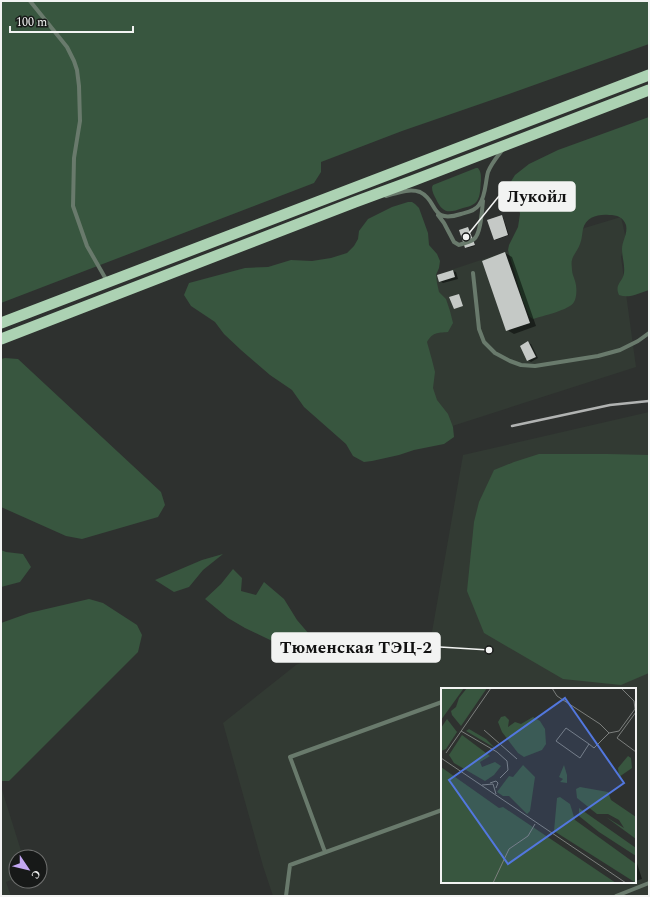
<svg xmlns="http://www.w3.org/2000/svg" width="650" height="897" font-family="Spectral,serif">
  <style>
    .built { fill: #323a33; fill-rule: evenodd }
    .green { fill: #38563f }
    .shadow { fill: #0007 }
    .building { fill: #c5c9c6 }
    .lines { fill: none; stroke-linecap: round; stroke-linejoin: round }
    .service { stroke: #697a6c; stroke-width: 4 }
    .trunk { stroke: #acd2b3; stroke-width: 11 }
    .rail { stroke: #b1b3b2; stroke-width: 2.5 }
    .inset-road { fill: none; stroke: #7c7f7d; stroke-width: 1 }
    .view { fill: #5277de; fill-opacity: 0.15; stroke: #5277de; stroke-width: 2 }
    .inset-edge { fill: none; stroke: #f2f3f2; stroke-width: 2 }
    .leader { fill: none; stroke: #f2f3f2; stroke-width: 1.5 }
    .callout-dot { fill: #f2f3f2; stroke: #171918; stroke-width: 1.5 }
    .callout { fill: #f2f3f2; stroke: #f2f3f2; stroke-width: 1.5 }
    .callout-label { font-size: 17px; text-anchor: middle; font-weight: bold; fill: #111 }
  </style>
  <rect width="100%" height="100%" fill="#2e312f"/>
  <!-- built -->
  <path class="built" d="M 621,217 L 626,239 L 621,257 L 636,367 L 443,429 L 406,285 L 505,252 Z
    M 649,412 L 649,896 L 273,896 L 263,866 L 223,723 L 296,665 L 361,635 L 432,632 L 463,455 ZM 442,689 L 635,689 L 635,882 L 442,882 Z
    M 1,790 L 2,790 L 23,857 L 16,857 L 16,878 L 6,882 L 11,896 L 1,896 Z"/>
  <!-- green -->
  <path class="green" d="M 1,1 L 649,1 L 649,44 L 509,94 L 402,131 L 321,162 L 321,172 L 314,183 L 1,303 Z
    M 649,117 L 649,290 C 639,293 629,299 619,295 C 614,284 623,282 624,273 C 625,265 622,257 622,249 C 622,241 628,234 626,225 C 623,217 617,215 609,215 C 598,214 586,217 583,229 C 582,234 582,239 580,244 C 578,250 573,255 572,260 C 571,263 572,267 572,270 C 572,274 574,277 575,281 C 577,287 577,297 574,302 C 570,310 542,316 533,319 L 530,317 L 523,301 L 508,250 L 509,245 L 518,227 L 520,214 L 518,200 L 510,183 L 515,175 L 529,164 L 558,150 Z
    M 476,168 L 478,168 C 481,172 481,175 481,180 C 480,187 481,195 477,201 C 474,205 468,207 463,208 C 449,213 443,214 436,199 C 434,195 432,192 432,187 L 433,185 Z
    M 408,202 L 412,202 L 415,204 L 419,208 L 428,233 L 429,245 L 437,254 L 440,261 L 439,268 L 436,275 L 437,283 L 439,292 L 446,299 L 450,311 L 453,323 L 448,332 C 437,333 433,332 427,342 L 432,360 L 435,372 L 433,388 L 437,400 L 448,414 L 453,427 L 454,437 L 444,444 L 414,450 L 399,455 L 372,461 L 364,462 L 353,456 L 346,444 L 304,407 L 292,390 L 270,375 L 241,350 L 224,334 L 215,322 L 191,306 L 184,295 L 189,283 L 245,268 L 268,267 L 291,260 L 312,261 L 331,258 L 347,253 L 354,246 L 358,239 L 359,231 L 368,219 L 392,207 Z
    M 5,358 L 18,359 L 161,492 L 165,505 L 158,517 L 82,539 L 66,536 L 1,507 L 1,359 Z
    M 539,454 L 608,454 L 649,455 L 649,673 L 621,685 L 563,679 L 484,633 L 467,591 L 474,522 L 479,502 L 494,470 L 514,462 Z
    M 1,550 L 6,552 L 23,554 L 31,567 L 20,582 L 1,587 Z
    M 223,554 L 203,570 L 189,587 L 174,592 L 155,580 L 202,560 Z
    M 233,569 L 242,578 L 241,591 L 256,595 L 264,582 L 284,599 L 297,620 L 309,634 L 309,649 L 291,650 L 245,628 L 228,618 L 205,599 L 221,584 Z
    M 89,599 L 103,603 L 137,625 L 142,635 L 138,652 L 9,781 L 1,781 L 1,623 L 29,613 Z"/>
  <!-- shadow -->
  <path class="shadow" d="M 502,216 L 503,217 L 509,235 L 496,240 L 495,239 Z
    M 468,228 L 469,229 L 475,246 L 467,248 L 466,248 L 460,231 Z
    M 505,253 L 512,257 L 536,326 L 514,334 L 507,330 Z
    M 453,271 L 456,272 L 458,279 L 443,283 L 440,281 Z
    M 528,343 L 531,344 L 538,358 L 531,362 L 528,360 Z
    M 635,857 L 642,879 L 635,881 Z"/>
  <!-- building -->
  <path class="building" d="M 502,215 L 508,235 L 494,240 L 487,220 Z
    M 468,227 L 475,245 L 465,248 L 459,230 Z
    M 505,252 L 530,323 L 506,331 L 482,261 Z
    M 453,270 L 455,277 L 439,282 L 437,275 Z
    M 459,294 L 463,306 L 454,309 L 449,297 Z
    M 528,341 L 536,357 L 527,361 L 520,346 Z"/>
  <g class="lines">
    <!-- service -->
    <path class="service" d="M 30,1 L 67,47 L 74,61 L 77,70 L 79,86 L 80,121 L 74,158 L 73,206 L 87,246 L 107,281
      M 386,196 C 397,193 409,188 420,192 C 439,201 429,224 461,214 C 468,212 475,211 479,205 C 486,196 485,183 488,172 C 491,164 497,157 503,149
      M 438,215 L 444,223 L 454,242 L 459,245 C 464,243 471,242 474,239 C 481,234 482,209 483,201
      M 473,273 L 479,329 L 484,342 L 495,353 L 510,361 L 521,365 L 535,366 L 598,356 L 620,350 L 638,341 L 649,333
      M 325,852 L 290,757 L 442,702
      M 286,896 L 290,865 L 442,810
      M 616,896 L 649,883"/>
    <!-- trunk -->
    <path class="trunk" d="M 1,323 L 649,75
      M 1,339 L 355,202 L 412,181 L 649,90"/>
    <!-- rail -->
    <path class="rail" d="M 512,426 L 610,405 L 649,401"/>
  </g>
  <!-- overview -->
  <g transform="translate(441 688)">
    <rect width="195" height="195" fill="#2e312f"/>
    <path d="M 0,0 L 23,0 L 0,32 ZM 26,0 L 46,0 L 20,38 L 11,27 L 10,23 L 15,19 L 18,10 ZM 64,28 L 68,32 L 67,39 L 74,34 L 80,36 L 92,29 L 99,33 L 104,41 L 105,56 L 101,62 L 83,69 L 77,65 L 61,44 L 57,34 L 60,29 ZM 6,31 L 16,44 L 5,61 L 0,63 L 0,40 ZM 28,41 L 45,51 L 54,60 L 25,43 ZM 21,47 L 49,68 L 39,74 L 41,79 L 54,74 L 60,78 L 53,87 L 44,93 L 13,75 L 8,67 ZM 187,68 L 190,70 L 191,80 L 178,89 L 177,80 ZM 82,77 L 94,89 L 89,123 L 86,126 L 68,108 L 62,108 L 56,104 L 68,88 L 72,89 ZM 123,77 L 126,87 L 126,95 L 119,94 L 122,91 L 118,89 ZM 0,79 L 58,120 L 62,119 L 175,195 L 0,195 ZM 139,99 L 167,104 L 170,112 L 195,129 L 195,151 L 165,129 L 183,140 L 178,132 L 167,126 L 156,126 L 136,110 L 135,101 ZM 119,109 L 129,116 L 134,132 L 195,176 L 195,195 L 113,143 L 116,110 ZM 138,120 L 195,160 L 195,168 L 158,144 L 138,128 Z" fill="#38563f"/>
    <path class="inset-road" d="M 111,0 L 116,8 L 159,36 L 168,45M 195,24 L 176,50 L 195,64M 43,42 L 76,71M 20,43 L 56,64 L 66,73 L 67,82 L 59,90M 148,56 L 139,70 L 115,53 L 125,40 L 148,56 L 153,60 L 168,45 L 178,43 L 194,21 L 193,13 L 180,0M 5,65 L 50,0M 0,70 L 185,195M 49,95 L 55,93 L 57,95 L 55,100M 41,97 L 52,96 L 55,106M 52,195 L 68,161 L 87,148 L 94,136"/>
    <path class="view" d="M 124,10 L 183,95 L 67,176 L 8,92 Z"/>
    <rect width="195" height="195" class="inset-edge"/>
  </g>
  <!-- callouts -->
  <path class="leader" d="M466 237L499 196M489 650L440 647"/>
  <g class="callout-dot">
    <circle cx="466" cy="237" r="4"/>
    <circle cx="489" cy="650" r="4"/>
  </g>
  <g class="callout">
    <rect x="499" y="182" width="76" height="29" rx="4"/>
    <rect x="272" y="633" width="168" height="29" rx="4"/>
  </g>
  <g class="callout-label">
    <text x="537" y="202">Лукойл</text>
    <text x="356" y="653">Тюменская ТЭЦ-2</text>
  </g>
  <!-- border -->
  <rect width="650" height="897" fill="none" stroke="#f2f3f2" stroke-width="4"/>
  <!-- north arrow -->
  <g transform="translate(28 869) rotate(125)"><circle r="19" fill="#171918" stroke="#6f706f"/>
  <path d="M0-3L7 15L0 10L-7 15Z" fill="#c3a7f2"/>
  <text y="-6" font-size="11" font-weight="bold" text-anchor="middle" fill="#f2f3f2">С</text>
  </g>
  <!-- scale -->
  <path d="M10 26v6h123v-6" fill="none" stroke="#f2f3f2" stroke-width="2"/>
  <text x="16" y="26" font-size="12" fill="#f2f3f2" stroke="#171918" stroke-width="3" paint-order="stroke">100 m</text>
</svg>
